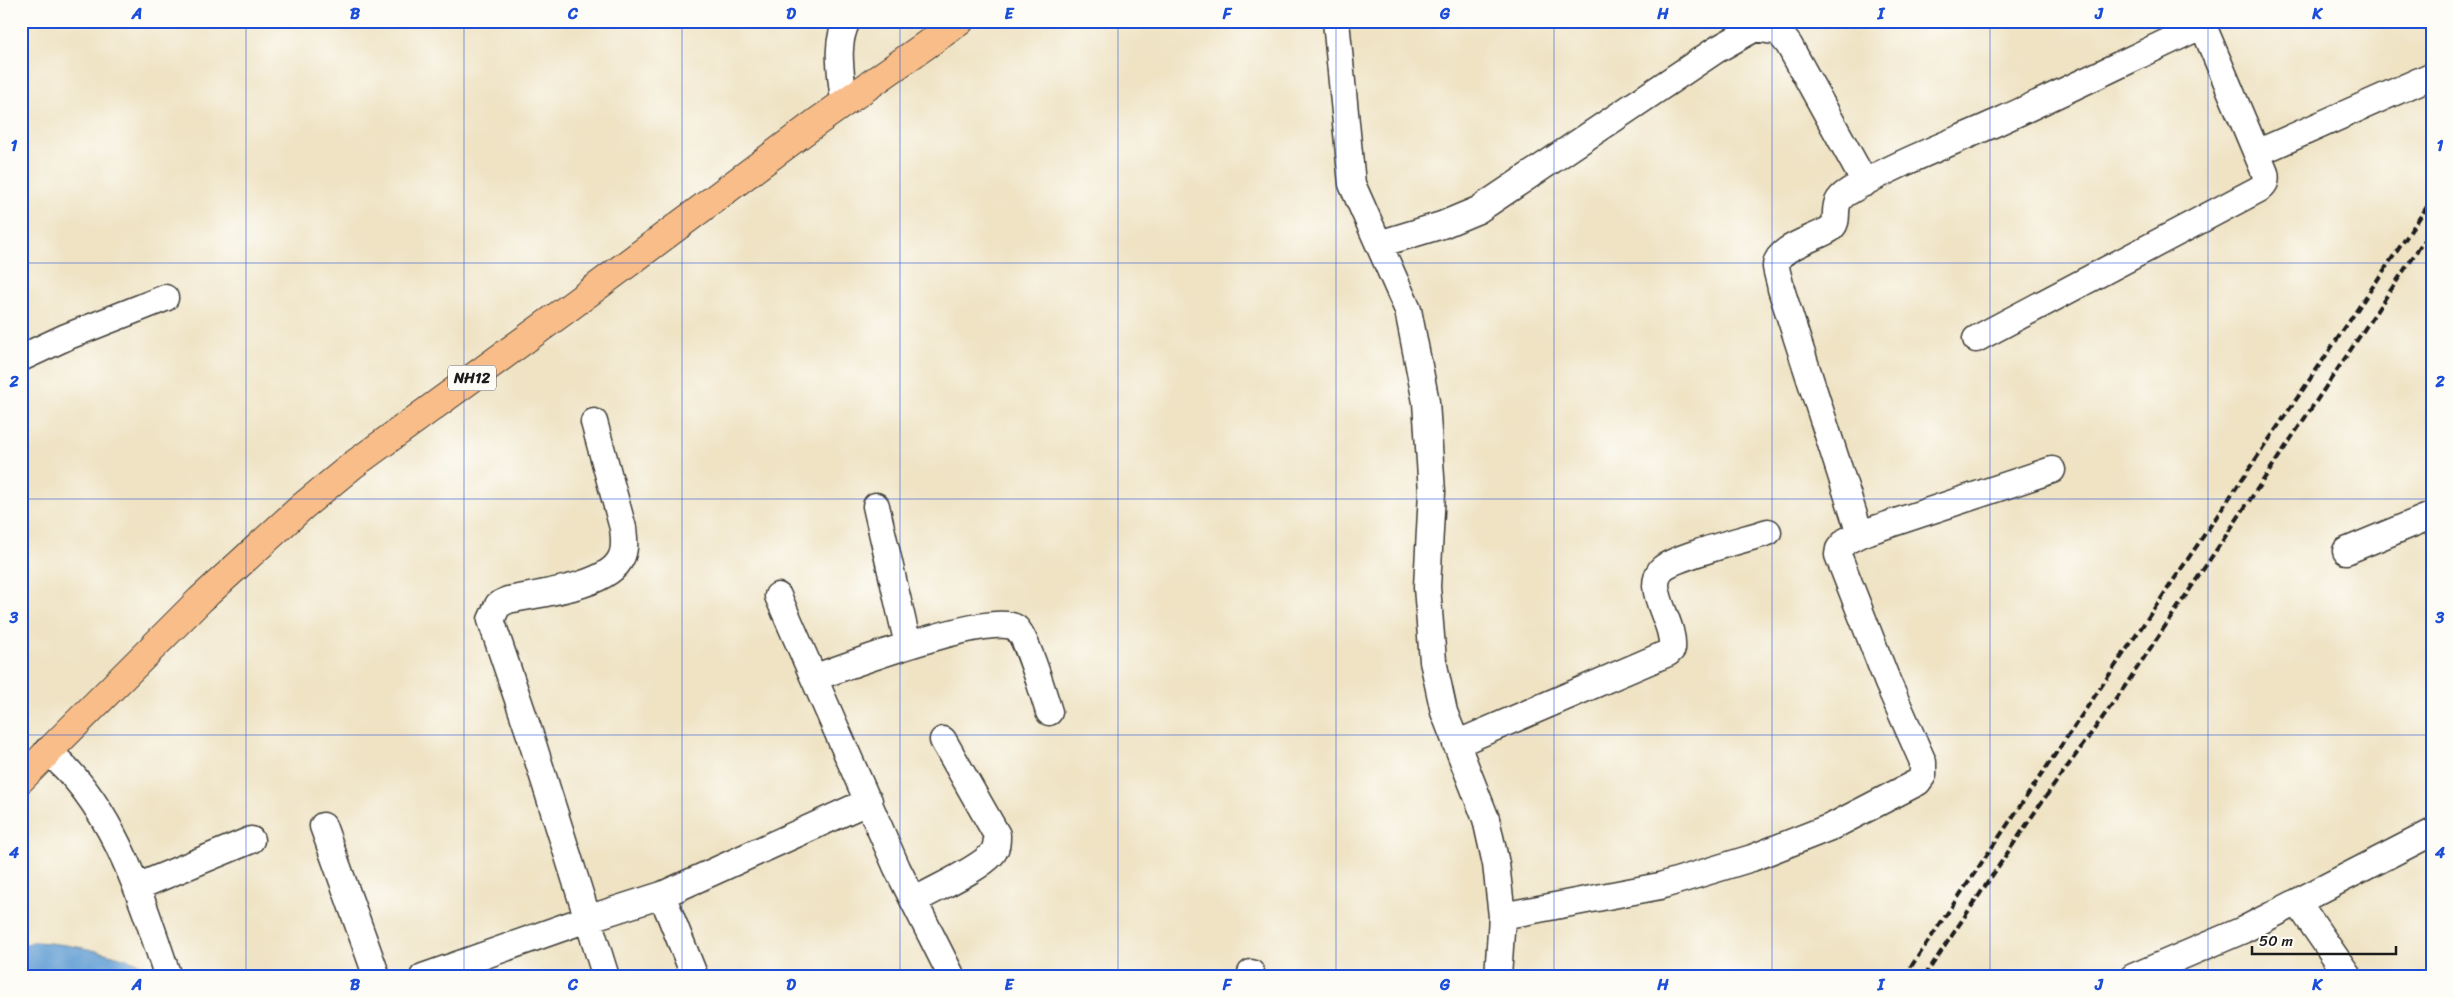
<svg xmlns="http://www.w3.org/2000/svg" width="2454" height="998" font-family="Sriracha,sans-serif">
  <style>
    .water { fill: #639fd4; stroke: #405e78 }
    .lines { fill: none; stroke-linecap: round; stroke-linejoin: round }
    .minor-casing { stroke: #3c3a35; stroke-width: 29 }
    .major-casing { stroke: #3c3a35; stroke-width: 30 }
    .minor { stroke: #fff; stroke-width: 26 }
    .major { stroke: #f8bd89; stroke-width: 28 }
    .rail { stroke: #1c1c1c; stroke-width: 4; stroke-dasharray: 8 4; stroke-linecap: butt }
    .grid { fill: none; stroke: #1d4ed8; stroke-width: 1; stroke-opacity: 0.55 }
    .labels { text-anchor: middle; stroke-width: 4; stroke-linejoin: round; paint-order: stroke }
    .shield { fill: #fdfcf7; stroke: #605f5e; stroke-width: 1 }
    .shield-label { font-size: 15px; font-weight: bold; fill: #1c1c1c }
    .neatline { fill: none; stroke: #1d4ed8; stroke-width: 2 }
    .grid-label { font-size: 16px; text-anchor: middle; font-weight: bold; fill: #1d4ed8 }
  </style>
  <rect width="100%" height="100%" fill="#fdfcf7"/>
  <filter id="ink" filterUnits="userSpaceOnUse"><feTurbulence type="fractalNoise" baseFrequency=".02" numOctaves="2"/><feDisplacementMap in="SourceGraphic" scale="10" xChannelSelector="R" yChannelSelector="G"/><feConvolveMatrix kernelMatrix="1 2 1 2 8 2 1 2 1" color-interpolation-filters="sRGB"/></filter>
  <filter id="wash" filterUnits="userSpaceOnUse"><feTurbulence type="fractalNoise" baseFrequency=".0096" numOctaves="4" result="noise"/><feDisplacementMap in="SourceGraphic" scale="20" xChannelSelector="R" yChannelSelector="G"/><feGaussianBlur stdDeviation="1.12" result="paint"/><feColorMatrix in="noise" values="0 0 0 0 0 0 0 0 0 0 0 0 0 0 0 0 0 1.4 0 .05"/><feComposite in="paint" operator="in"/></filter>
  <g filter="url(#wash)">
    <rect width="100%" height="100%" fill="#efe3c4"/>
    <!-- water -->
    <path class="water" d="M 32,942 C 74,943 133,957 171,977 L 21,977 L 21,948 Z"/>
  </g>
  <g filter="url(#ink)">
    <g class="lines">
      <!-- minor casing -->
      <g class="minor-casing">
        <path id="minor" d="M 1336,21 L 1352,184 L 1408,310 L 1426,402 L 1432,492 L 1427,587 L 1433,661 L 1444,712 L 1486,819 L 1496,864 L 1502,916 L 1498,977
          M 844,103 C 842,76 834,46 847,21
          M 2257,153 L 2433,75
          M 1379,244 L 1442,225 L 1478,210 L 1716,50 L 1755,28 L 1779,32 L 1789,45 L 1865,183
          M 1976,339 L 2259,189 C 2265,184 2267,181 2265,173 L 2201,21
          M 21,358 L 66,337 L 165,298
          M 594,422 L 623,528 C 624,538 626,548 621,558 C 608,587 536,594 508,600 L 498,605 L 491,620 L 531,738 L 606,977
          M 876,506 L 908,645
          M 1860,534 L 2052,470
          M 2346,551 L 2433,515
          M 778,596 L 897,868 L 952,977
          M 816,677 C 847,666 992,611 1016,628 C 1026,635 1044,696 1049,712
          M 1456,744 L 1668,653 L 1672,649 C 1674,627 1658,608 1656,586 C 1656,580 1658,572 1663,568 C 1677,556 1747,539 1768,532
          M 47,751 C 113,803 142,900 168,977
          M 323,826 L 377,977
          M 137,887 L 251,840
          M 662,895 L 869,801
          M 914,901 C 934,889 978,870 992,854 C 997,848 997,842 997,835 L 943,740
          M 2298,903 L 2349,977
          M 1502,916 L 1660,886 L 1752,858 L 1833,826 L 1918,782 L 1923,775 L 1923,762 L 1888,683 L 1838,555 L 1839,549 L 1846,541 L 1860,534 L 1781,289 C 1780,282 1777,274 1776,267 C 1775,248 1817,238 1830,229 C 1843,220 1827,204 1848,192 C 1896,163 1949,144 2000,121 C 2068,90 2135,57 2203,25
          M 1251,973 L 1252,977
          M 423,977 L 587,919 L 662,895 L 695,977
          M 2133,977 L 2243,930 L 2433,832"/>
      </g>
      <!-- major casing -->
      <g class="major-casing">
        <path id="major" d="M 21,779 L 200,600 L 303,506 L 353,465 L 571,306 L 817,122 L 960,21"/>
      </g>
      <!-- minor -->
      <use href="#minor" class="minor"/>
      <!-- major -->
      <use href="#major" class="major"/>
      <!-- rail -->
      <path class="rail" d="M 1904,977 L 2433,198
        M 1924,977 L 2039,806 L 2121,692 L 2433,227"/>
    </g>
  </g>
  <!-- grid -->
  <path class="grid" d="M 246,21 L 246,977M 464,21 L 464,977M 682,21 L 682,977M 900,21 L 900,977M 1118,21 L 1118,977M 1336,21 L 1336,977M 1554,21 L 1554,977M 1772,21 L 1772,977M 1990,21 L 1990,977M 2208,21 L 2208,977M 21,263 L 2433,263M 21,499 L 2433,499M 21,735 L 2433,735"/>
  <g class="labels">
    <!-- shield labels -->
    <rect class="shield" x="448" y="365.5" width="48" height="25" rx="4"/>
    <g class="shield-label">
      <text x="472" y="383">NH12</text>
    </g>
  </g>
  <!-- margin -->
  <rect width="2454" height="998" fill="none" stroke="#fdfcf7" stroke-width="55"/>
  <!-- scale -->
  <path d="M2252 946v8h144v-8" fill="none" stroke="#1c1c1c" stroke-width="2.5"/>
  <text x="2259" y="946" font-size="15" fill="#1c1c1c" stroke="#fdfcf7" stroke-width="4" paint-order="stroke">50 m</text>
  <rect x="28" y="28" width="2398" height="942" class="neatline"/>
  <g class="grid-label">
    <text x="137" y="19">A</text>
    <text x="355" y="19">B</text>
    <text x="573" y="19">C</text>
    <text x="791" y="19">D</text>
    <text x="1009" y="19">E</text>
    <text x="1227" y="19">F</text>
    <text x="1445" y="19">G</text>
    <text x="1663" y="19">H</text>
    <text x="1881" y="19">I</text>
    <text x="2099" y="19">J</text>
    <text x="2317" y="19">K</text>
    <text x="14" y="151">1</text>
    <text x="2440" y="151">1</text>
    <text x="14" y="387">2</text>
    <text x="2440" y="387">2</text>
    <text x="14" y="623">3</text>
    <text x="2440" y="623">3</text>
    <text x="14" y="858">4</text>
    <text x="2440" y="858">4</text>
    <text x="137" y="990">A</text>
    <text x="355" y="990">B</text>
    <text x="573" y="990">C</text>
    <text x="791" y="990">D</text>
    <text x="1009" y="990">E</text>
    <text x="1227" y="990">F</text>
    <text x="1445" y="990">G</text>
    <text x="1663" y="990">H</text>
    <text x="1881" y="990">I</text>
    <text x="2099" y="990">J</text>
    <text x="2317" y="990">K</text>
  </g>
</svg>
